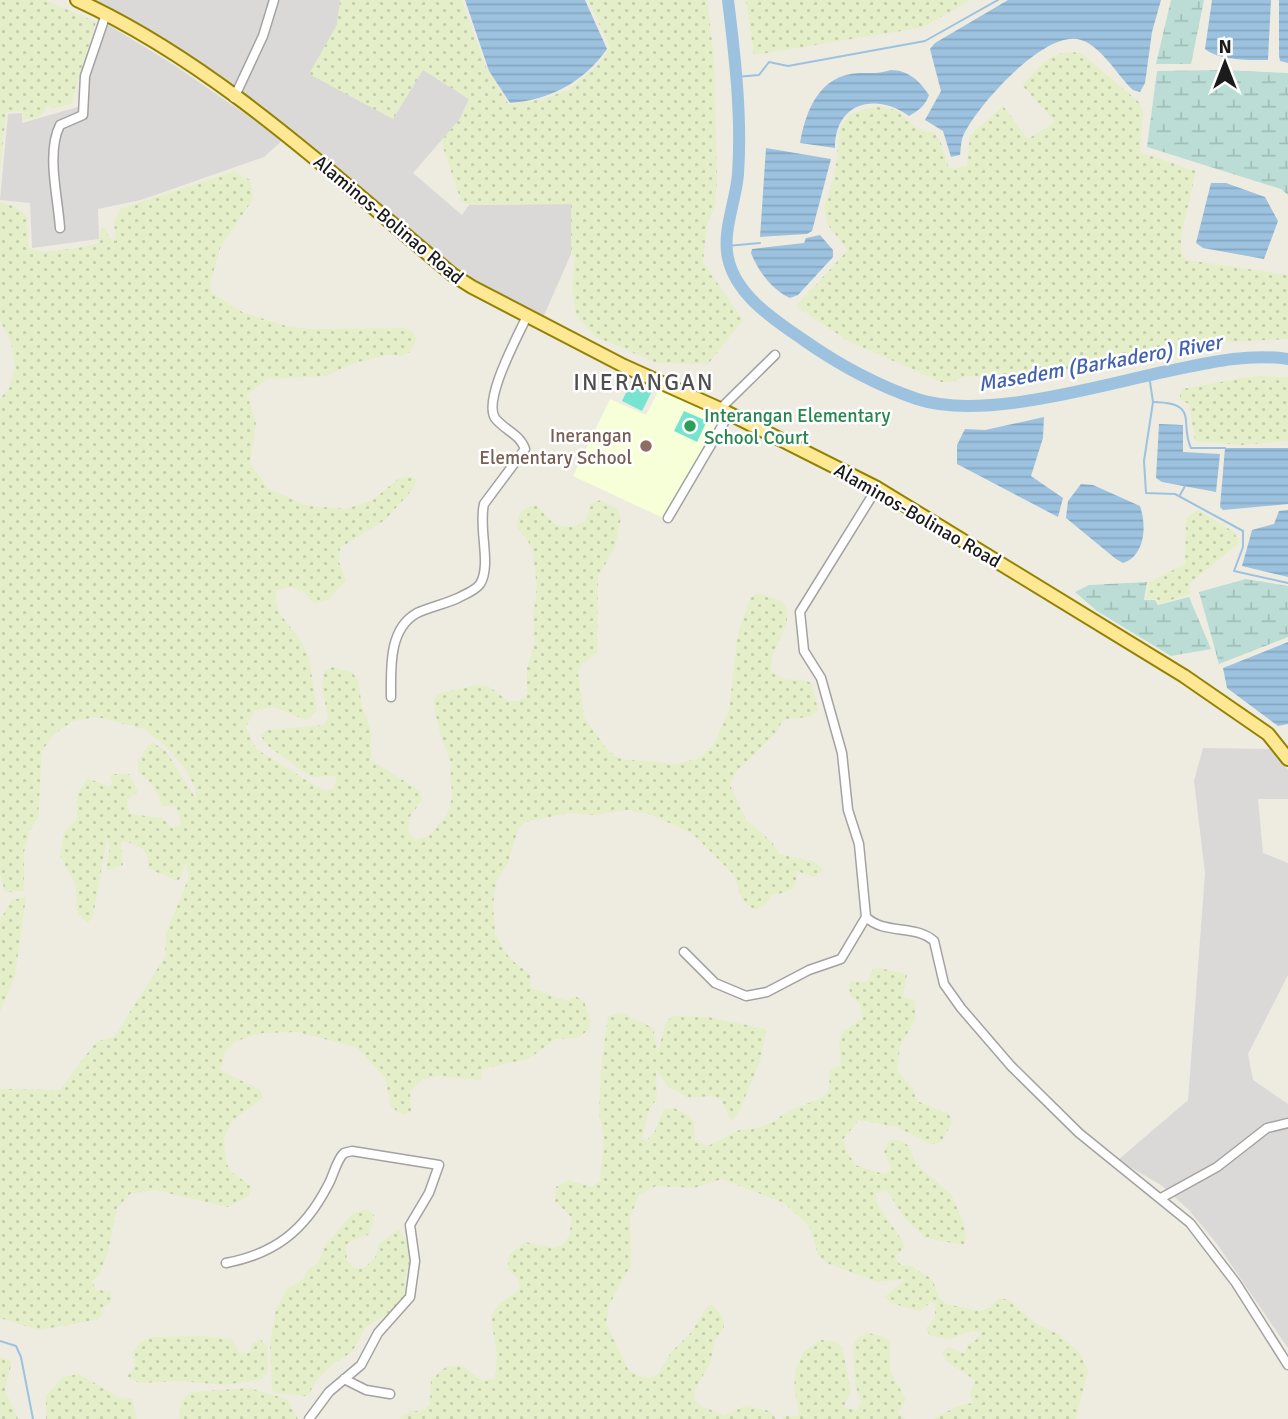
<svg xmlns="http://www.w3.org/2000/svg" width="1288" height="1419" font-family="Signika,sans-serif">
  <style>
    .residential { fill: #dad9d8 }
    .education { fill: #f7ffd8 }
    .farmland { fill: url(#farmland-dots) }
    .wetland { fill: url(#wetland-marsh) }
    .pitch { fill: #77e4d1 }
    .water { fill: url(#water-rules) }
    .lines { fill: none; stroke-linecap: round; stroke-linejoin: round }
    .stream { stroke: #9cc2e0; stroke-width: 2 }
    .river { stroke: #9cc2e0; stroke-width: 12 }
    .street-casing { stroke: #a2a2a2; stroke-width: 11 }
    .primary-casing { stroke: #938200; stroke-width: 16 }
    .street { stroke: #fff; stroke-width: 8 }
    .primary { stroke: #ffe894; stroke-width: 12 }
    .leisure-dot { fill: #2e9e5b; stroke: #fff; stroke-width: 2.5 }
    .education-dot { fill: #8d6e63; stroke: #fff; stroke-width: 2.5 }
    .labels { text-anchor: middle; stroke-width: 5; stroke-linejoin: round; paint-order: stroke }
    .street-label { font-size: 19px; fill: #1b1b1b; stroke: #fff }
    .leisure-label { font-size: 19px; fill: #27864d; stroke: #fff; text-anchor: start }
    .education-label { font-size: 19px; fill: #785e54; stroke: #fff; text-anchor: end }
    .water-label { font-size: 21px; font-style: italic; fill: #4261b1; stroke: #fff }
    .quarter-label { font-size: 23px; letter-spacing: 2px; fill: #4e4e4e; stroke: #fff }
  </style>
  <defs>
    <pattern id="farmland-dots" width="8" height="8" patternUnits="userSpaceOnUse" patternTransform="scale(1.75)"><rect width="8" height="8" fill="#e4efc9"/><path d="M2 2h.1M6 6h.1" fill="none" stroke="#c3ccac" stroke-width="1.8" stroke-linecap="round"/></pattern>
    <pattern id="wetland-marsh" width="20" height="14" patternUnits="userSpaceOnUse" patternTransform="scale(1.75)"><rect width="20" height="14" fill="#bbddd5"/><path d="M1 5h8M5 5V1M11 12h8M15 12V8" fill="none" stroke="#a0bdb6"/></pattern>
    <pattern id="water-rules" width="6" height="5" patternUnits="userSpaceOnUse" patternTransform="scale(1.75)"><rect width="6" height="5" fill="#9cc2e0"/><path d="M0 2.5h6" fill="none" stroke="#86a6c0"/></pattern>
  </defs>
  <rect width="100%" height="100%" fill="#eeece0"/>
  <!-- residential -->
  <path class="residential" d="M 91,0 L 340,0 L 337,25 L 310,74 L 423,69 L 469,99 L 460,119 L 413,173 L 462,215 L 469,205 L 571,204 L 571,254 L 543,318 L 458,273 L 373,197 L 134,24 Z
    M 107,24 L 174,65 L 283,140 L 264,157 L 141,200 L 98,209 L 99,239 L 32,248 L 30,203 L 0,200 L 8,114 L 22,113 L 22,123 L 88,104 L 89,82 Z
    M 1203,748 L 1274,749 L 1288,770 L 1288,799 L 1258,799 L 1263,853 L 1288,863 L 1288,975 L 1248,1054 L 1253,1080 L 1288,1104 L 1288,1348 L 1217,1244 L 1188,1209 L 1161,1185 L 1118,1160 L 1188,1100 L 1205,873 L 1194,781 Z"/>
  <!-- education -->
  <path class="education" d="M 660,388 L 721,416 L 663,518 L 573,476 L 610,399 L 646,415 Z"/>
  <!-- farmland -->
  <path class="farmland" d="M 0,0 L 45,0 L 96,22 L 71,104 L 56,108 L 47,106 L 41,116 L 23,120 L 23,111 L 6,112 L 0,172 Z
    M 340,0 L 462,0 L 485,65 L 509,105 L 543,99 L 569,90 L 599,63 L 610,48 L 588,0 L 707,0 L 714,58 L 717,181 L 715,206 L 707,225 L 703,262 L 743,320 L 708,364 L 657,363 L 596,337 L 576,316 L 572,287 L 575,256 L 571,254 L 571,204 L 469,205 L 461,201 L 441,141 L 460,119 L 469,99 L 423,70 L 393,119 L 309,74 L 337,25 Z
    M 746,0 L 970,0 L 925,26 L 913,29 L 754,55 Z
    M 1071,52 L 1081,53 L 1140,103 L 1143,112 L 1140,152 L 1196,171 L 1181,237 L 1181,252 L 1187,260 L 1288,275 L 1288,339 L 1207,343 L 1098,366 L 999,378 L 967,376 L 951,382 L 941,382 L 848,341 L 796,306 L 848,250 L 828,225 L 824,208 L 835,173 L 840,127 L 850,114 L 877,106 L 896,110 L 918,129 L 934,133 L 940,140 L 949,169 L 967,166 L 970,135 L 1003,106 L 1028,139 L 1055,122 L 1022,85 L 1044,62 L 1058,54 Z
    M 234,171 L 250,180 L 253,199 L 220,248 L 210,284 L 212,293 L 244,313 L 287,326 L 312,329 L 403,328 L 412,331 L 417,339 L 410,352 L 402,356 L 387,355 L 354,363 L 326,376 L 267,379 L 247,395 L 256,423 L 250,463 L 268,489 L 310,506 L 346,509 L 373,500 L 399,478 L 409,476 L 417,480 L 413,489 L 385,520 L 340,548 L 339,562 L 346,581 L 328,600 L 314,603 L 304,592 L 291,587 L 277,590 L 275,599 L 280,614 L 301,641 L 309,658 L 317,711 L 306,720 L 274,707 L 255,710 L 246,727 L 256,749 L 316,786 L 325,790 L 334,788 L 337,779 L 334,776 L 311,777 L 268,746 L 260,735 L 268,730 L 324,725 L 328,717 L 322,688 L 324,672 L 333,667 L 352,672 L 358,680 L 362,707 L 371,730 L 371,760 L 420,791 L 422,800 L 409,818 L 408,832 L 415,839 L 429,836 L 448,813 L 452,797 L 450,761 L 440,733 L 433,703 L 437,694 L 477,685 L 488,686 L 508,701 L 518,701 L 527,696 L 527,667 L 535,642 L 533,617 L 537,588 L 533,552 L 527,539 L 517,528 L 519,514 L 526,508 L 536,505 L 556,525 L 571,527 L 585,522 L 591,504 L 600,500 L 618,509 L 621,518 L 615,547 L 598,577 L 597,653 L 582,664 L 578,672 L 584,717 L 608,751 L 621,759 L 676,764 L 700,758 L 714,744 L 729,710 L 738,633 L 750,598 L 758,593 L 781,601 L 787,609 L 787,623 L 772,657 L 771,671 L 784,679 L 802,680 L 812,683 L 818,711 L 810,717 L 786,719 L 781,723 L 777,732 L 736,772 L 730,785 L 746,820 L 772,842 L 780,854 L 814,862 L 822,867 L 822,872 L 814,877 L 797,871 L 795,886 L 787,892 L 773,895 L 764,906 L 755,910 L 743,902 L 734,875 L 693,834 L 652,815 L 628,810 L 594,815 L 570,813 L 525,822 L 518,829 L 508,863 L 497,880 L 493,904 L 495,934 L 510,959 L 530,974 L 531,988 L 568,1001 L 575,996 L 584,1001 L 590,1020 L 589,1030 L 577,1038 L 556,1039 L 528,1059 L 486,1068 L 482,1070 L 481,1080 L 437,1076 L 423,1079 L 410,1092 L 411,1111 L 403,1115 L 391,1107 L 385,1078 L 356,1047 L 297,1032 L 263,1033 L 236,1041 L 226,1051 L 220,1070 L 260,1090 L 263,1098 L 233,1120 L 224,1138 L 226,1163 L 231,1171 L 250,1186 L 249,1196 L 228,1207 L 155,1190 L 130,1194 L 117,1208 L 108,1252 L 99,1275 L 92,1281 L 96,1290 L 111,1291 L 111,1302 L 100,1310 L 104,1313 L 97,1320 L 39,1330 L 0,1318 L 0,1089 L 60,1090 L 96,1042 L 114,1037 L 165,957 L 166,933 L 189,877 L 186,863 L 179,880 L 174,880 L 148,868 L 148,858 L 143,849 L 126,841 L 121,842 L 121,847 L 123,865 L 106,871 L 110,847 L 107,838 L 93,916 L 88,923 L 77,914 L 76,885 L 60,856 L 64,832 L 77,819 L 77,795 L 87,778 L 109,787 L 113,784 L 110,775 L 114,774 L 129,774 L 138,792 L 127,800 L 130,814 L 162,818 L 172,828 L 181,824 L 176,806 L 162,806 L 155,788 L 138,771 L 138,761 L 149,745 L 153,743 L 166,751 L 196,799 L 195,787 L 186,770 L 167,747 L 144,729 L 97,717 L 73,721 L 53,735 L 42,751 L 38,818 L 30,830 L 24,852 L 24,891 L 5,892 L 0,873 L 0,399 L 9,388 L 15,367 L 11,343 L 0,320 L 0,202 L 14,206 L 26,215 L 29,248 L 43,252 L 78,248 L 98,243 L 101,229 L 106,228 L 108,237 L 116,241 L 114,222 L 120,209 Z
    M 1254,376 L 1288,377 L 1288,441 L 1242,445 L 1195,441 L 1189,404 L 1179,399 L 1182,389 Z
    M 1198,510 L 1234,532 L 1239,543 L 1190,583 L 1190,594 L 1159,604 L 1157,599 L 1146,599 L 1149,582 L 1185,564 L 1186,518 Z
    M 26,897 L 15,976 L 0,1012 L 0,920 L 12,900 Z
    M 874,967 L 907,974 L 903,997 L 914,1000 L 915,1006 L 915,1020 L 900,1046 L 897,1070 L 913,1089 L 917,1101 L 949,1114 L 952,1123 L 941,1142 L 931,1144 L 897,1127 L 859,1120 L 844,1138 L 845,1148 L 855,1165 L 884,1174 L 892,1169 L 884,1152 L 887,1143 L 891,1140 L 900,1140 L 909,1146 L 916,1164 L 951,1194 L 963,1221 L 966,1235 L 964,1245 L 926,1238 L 904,1218 L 889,1193 L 885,1191 L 876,1194 L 877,1203 L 903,1242 L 904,1247 L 895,1258 L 901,1265 L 911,1266 L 932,1279 L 939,1297 L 946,1304 L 980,1311 L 989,1308 L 999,1298 L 1009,1300 L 1035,1323 L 1058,1334 L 1080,1353 L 1088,1371 L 1076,1419 L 932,1419 L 958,1406 L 972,1403 L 970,1394 L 975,1380 L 946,1361 L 942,1353 L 948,1347 L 965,1353 L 967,1345 L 976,1340 L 981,1332 L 972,1331 L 949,1339 L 930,1336 L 926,1328 L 935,1317 L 935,1303 L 931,1302 L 920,1311 L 891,1303 L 884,1297 L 906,1279 L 877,1282 L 827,1263 L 819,1257 L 809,1226 L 784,1203 L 722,1179 L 694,1188 L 656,1186 L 639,1195 L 630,1218 L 631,1265 L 609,1305 L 606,1323 L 628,1369 L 640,1377 L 650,1378 L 659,1373 L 671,1352 L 689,1335 L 708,1306 L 713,1305 L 723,1318 L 724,1328 L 715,1340 L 710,1364 L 695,1389 L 694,1399 L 701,1406 L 724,1415 L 745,1406 L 770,1411 L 776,1419 L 399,1419 L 411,1410 L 421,1412 L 430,1404 L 431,1380 L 446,1367 L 461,1365 L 481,1380 L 495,1379 L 497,1356 L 491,1316 L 499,1304 L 520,1289 L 518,1279 L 508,1269 L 509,1255 L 525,1242 L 554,1248 L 563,1244 L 569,1236 L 572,1218 L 555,1201 L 556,1187 L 568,1180 L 592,1187 L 600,1181 L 604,1137 L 599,1113 L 601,1068 L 608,1016 L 622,1013 L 653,1028 L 658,1052 L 665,1024 L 672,1016 L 708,1017 L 766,1029 L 760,1062 L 738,1114 L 731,1121 L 721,1100 L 712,1096 L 688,1098 L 667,1086 L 656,1069 L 657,1098 L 649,1110 L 642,1139 L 646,1141 L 655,1131 L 664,1109 L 674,1108 L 688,1115 L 694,1122 L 695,1141 L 708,1146 L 739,1130 L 758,1128 L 773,1122 L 785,1113 L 823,1097 L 829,1089 L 830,1070 L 841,1065 L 839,1041 L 842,1032 L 862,1019 L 860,1004 L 850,995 L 849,985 L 852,981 L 867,982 Z
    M 366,1209 L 374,1215 L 370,1234 L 349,1242 L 346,1246 L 347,1261 L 354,1268 L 364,1268 L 375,1258 L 379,1244 L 398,1229 L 409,1245 L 411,1259 L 405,1278 L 405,1297 L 396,1308 L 366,1327 L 352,1352 L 332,1365 L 316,1381 L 309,1394 L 305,1396 L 276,1393 L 272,1390 L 270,1343 L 276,1309 L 287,1289 L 304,1278 L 308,1269 L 318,1263 L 325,1246 L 352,1214 Z
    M 868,1333 L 882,1336 L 890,1341 L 890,1370 L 906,1400 L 898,1412 L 905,1419 L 782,1419 L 783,1416 L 797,1416 L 799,1412 L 794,1388 L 796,1369 L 804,1351 L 821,1340 L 836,1342 L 843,1349 L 851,1392 L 843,1408 L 857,1410 L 861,1402 L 855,1384 L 853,1345 L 858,1337 Z
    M 202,1336 L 232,1339 L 239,1352 L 244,1353 L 249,1353 L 252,1344 L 260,1339 L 267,1346 L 268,1371 L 262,1379 L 224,1385 L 180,1381 L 140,1383 L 127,1377 L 135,1366 L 132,1352 L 142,1341 L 151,1337 Z
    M 0,1357 L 12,1361 L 5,1390 L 18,1419 L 0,1419 Z
    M 79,1374 L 122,1399 L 132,1398 L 137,1419 L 46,1419 L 46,1395 L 63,1377 Z
    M 249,1388 L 287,1399 L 298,1419 L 179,1419 L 181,1401 L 191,1392 Z"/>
  <!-- wetland -->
  <path class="wetland" d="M 1171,0 L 1204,0 L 1191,64 L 1156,64 Z
    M 1224,70 L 1288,73 L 1288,195 L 1281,189 L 1147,147 L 1157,71 Z
    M 1246,579 L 1288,586 L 1288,637 L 1219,664 L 1199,592 Z
    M 1147,582 L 1144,600 L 1155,600 L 1158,605 L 1189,597 L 1211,649 L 1171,656 L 1097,611 L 1075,592 L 1089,585 Z"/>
  <!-- pitch -->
  <path class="pitch" d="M 631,382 L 652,391 L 642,411 L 622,401 Z
    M 684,411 L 707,421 L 697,442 L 674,431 Z"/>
  <!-- water -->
  <path class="water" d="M 465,0 L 585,0 L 607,49 C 584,82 550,100 510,103 L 489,71 Z
    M 1008,0 L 1161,0 L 1152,32 L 1145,83 L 1140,92 L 1133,90 C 1117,75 1099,42 1077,39 C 1042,33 978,105 964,134 C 961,139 961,148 960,155 L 951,157 L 943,131 L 925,120 L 941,91 L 930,49 L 935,43 Z
    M 1212,0 L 1271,0 L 1268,60 C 1249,60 1220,61 1205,49 Z
    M 1279,0 L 1288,0 L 1288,63 L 1280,61 L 1279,55 Z
    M 891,70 C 908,70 920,81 929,95 C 926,105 918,111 909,116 C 875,92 835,103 835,148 L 800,143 C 806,110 819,75 859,73 C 871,73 879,74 891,70 Z
    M 766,148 L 831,159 L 812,231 L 807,234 L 760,237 Z
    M 1211,183 L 1226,183 L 1265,197 L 1278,221 L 1264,259 L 1203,248 L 1196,243 Z
    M 820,235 L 833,250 L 833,257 L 798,295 L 790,298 C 772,290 758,271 751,253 L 752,249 L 804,243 L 806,238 Z
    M 1044,417 L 1043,438 L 1031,476 L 1063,498 L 1058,517 L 957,464 L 957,445 L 965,429 L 985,430 Z
    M 1159,424 L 1183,425 L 1183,452 L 1220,454 L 1216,492 L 1162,482 L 1156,478 Z
    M 1225,448 L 1288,448 L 1288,504 L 1223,510 L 1220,507 Z
    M 1081,484 L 1093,485 L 1140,506 C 1147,526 1145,556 1123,563 L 1116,559 L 1066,518 L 1068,501 Z
    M 1288,510 L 1288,577 L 1242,566 L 1252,530 L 1274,524 L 1279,511 Z
    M 1288,642 L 1288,724 L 1278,726 L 1227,688 L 1223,668 Z"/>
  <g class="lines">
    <!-- stream -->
    <path class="stream" d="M 736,77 L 759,75 L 769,62 L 788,66 L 925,41 L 998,0
      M 727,246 L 760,243
      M 1149,375 L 1153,402 L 1144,461 L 1146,493 L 1175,494 L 1243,531 L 1243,547 L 1234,571 L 1288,583
      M 1154,402 C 1200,403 1179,423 1191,448 L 1225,448
      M 1180,495 L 1185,486
      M 0,1341 L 16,1346 L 21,1357 L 33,1419"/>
    <!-- river -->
    <path class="river" d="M 728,0 C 735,57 742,117 738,174 C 736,201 722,231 728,258 C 736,296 775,320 805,341 C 838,364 879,386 917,399 C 983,421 1100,385 1168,371 C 1207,363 1247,353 1288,359"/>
    <!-- street casing -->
    <g class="street-casing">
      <path id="street" d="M 234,98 L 263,36 L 274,0
        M 60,228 C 58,197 46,153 60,125 L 83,115 L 85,76 L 106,14
        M 720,409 L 775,355
        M 877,488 L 800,612 L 804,651 L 821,678 L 842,753 L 848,810 L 859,844 L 866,917 C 884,935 915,924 934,941 L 944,984 L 961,1008 L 1011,1066 L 1079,1133 L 1190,1223 L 1236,1283 L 1288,1365
        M 668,518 L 729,414
        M 391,697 C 391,669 388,629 417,613 C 430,607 445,604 458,598 C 465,594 475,591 480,584 C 492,565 478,528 484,504 L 525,449 C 520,434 504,430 495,418 C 483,399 518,336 527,316
        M 684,952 L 715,983 L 746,996 L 767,992 L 809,970 L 841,959 L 866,917
        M 1161,1198 L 1217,1167 L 1267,1128 L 1288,1123
        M 226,1263 C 274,1254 304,1231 327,1187 C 334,1176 335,1162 344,1153 L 352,1151 L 439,1165 L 429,1193 L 410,1225 L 415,1261 L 410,1297 L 378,1333 L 361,1365 L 329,1392 L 309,1419
        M 344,1379 L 366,1390 L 390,1394"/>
    </g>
    <!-- primary casing -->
    <g class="primary-casing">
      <path id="primary" d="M 77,0 C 217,64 336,178 453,275 L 472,287 L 624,366 L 720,409 L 877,488 L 1184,676 L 1268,734 L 1288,759"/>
    </g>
    <!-- street -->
    <use href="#street" class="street"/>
    <!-- primary -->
    <use href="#primary" class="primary"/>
  </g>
  <!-- markers -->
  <circle class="leisure-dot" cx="690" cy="426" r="7"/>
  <circle class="education-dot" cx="646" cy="446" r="7"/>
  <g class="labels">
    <!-- street labels -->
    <g class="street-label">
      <text transform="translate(389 219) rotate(40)" y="7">Alaminos-Bolinao Road</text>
      <text transform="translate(918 515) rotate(30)" y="7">Alaminos-Bolinao Road</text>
    </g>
    <!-- leisure labels -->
    <g class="leisure-label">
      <text x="704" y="422">Interangan Elementary<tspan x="704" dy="22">School Court</tspan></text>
    </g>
    <!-- education labels -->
    <g class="education-label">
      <text x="632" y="442">Inerangan<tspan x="632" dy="22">Elementary School</tspan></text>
    </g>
    <!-- water labels -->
    <g class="water-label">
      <text transform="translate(1100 363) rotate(-10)" y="7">Masedem (Barkadero) River</text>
    </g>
    <!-- quarter labels -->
    <g class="quarter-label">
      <text x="644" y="390">INERANGAN</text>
    </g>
  </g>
  <!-- north arrow -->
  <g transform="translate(1225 63)" stroke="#ffffff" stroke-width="5" paint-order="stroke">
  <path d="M0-5L12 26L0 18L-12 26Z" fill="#1b1b1b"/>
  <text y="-10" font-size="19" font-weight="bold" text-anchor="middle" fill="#1b1b1b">N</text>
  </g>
</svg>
